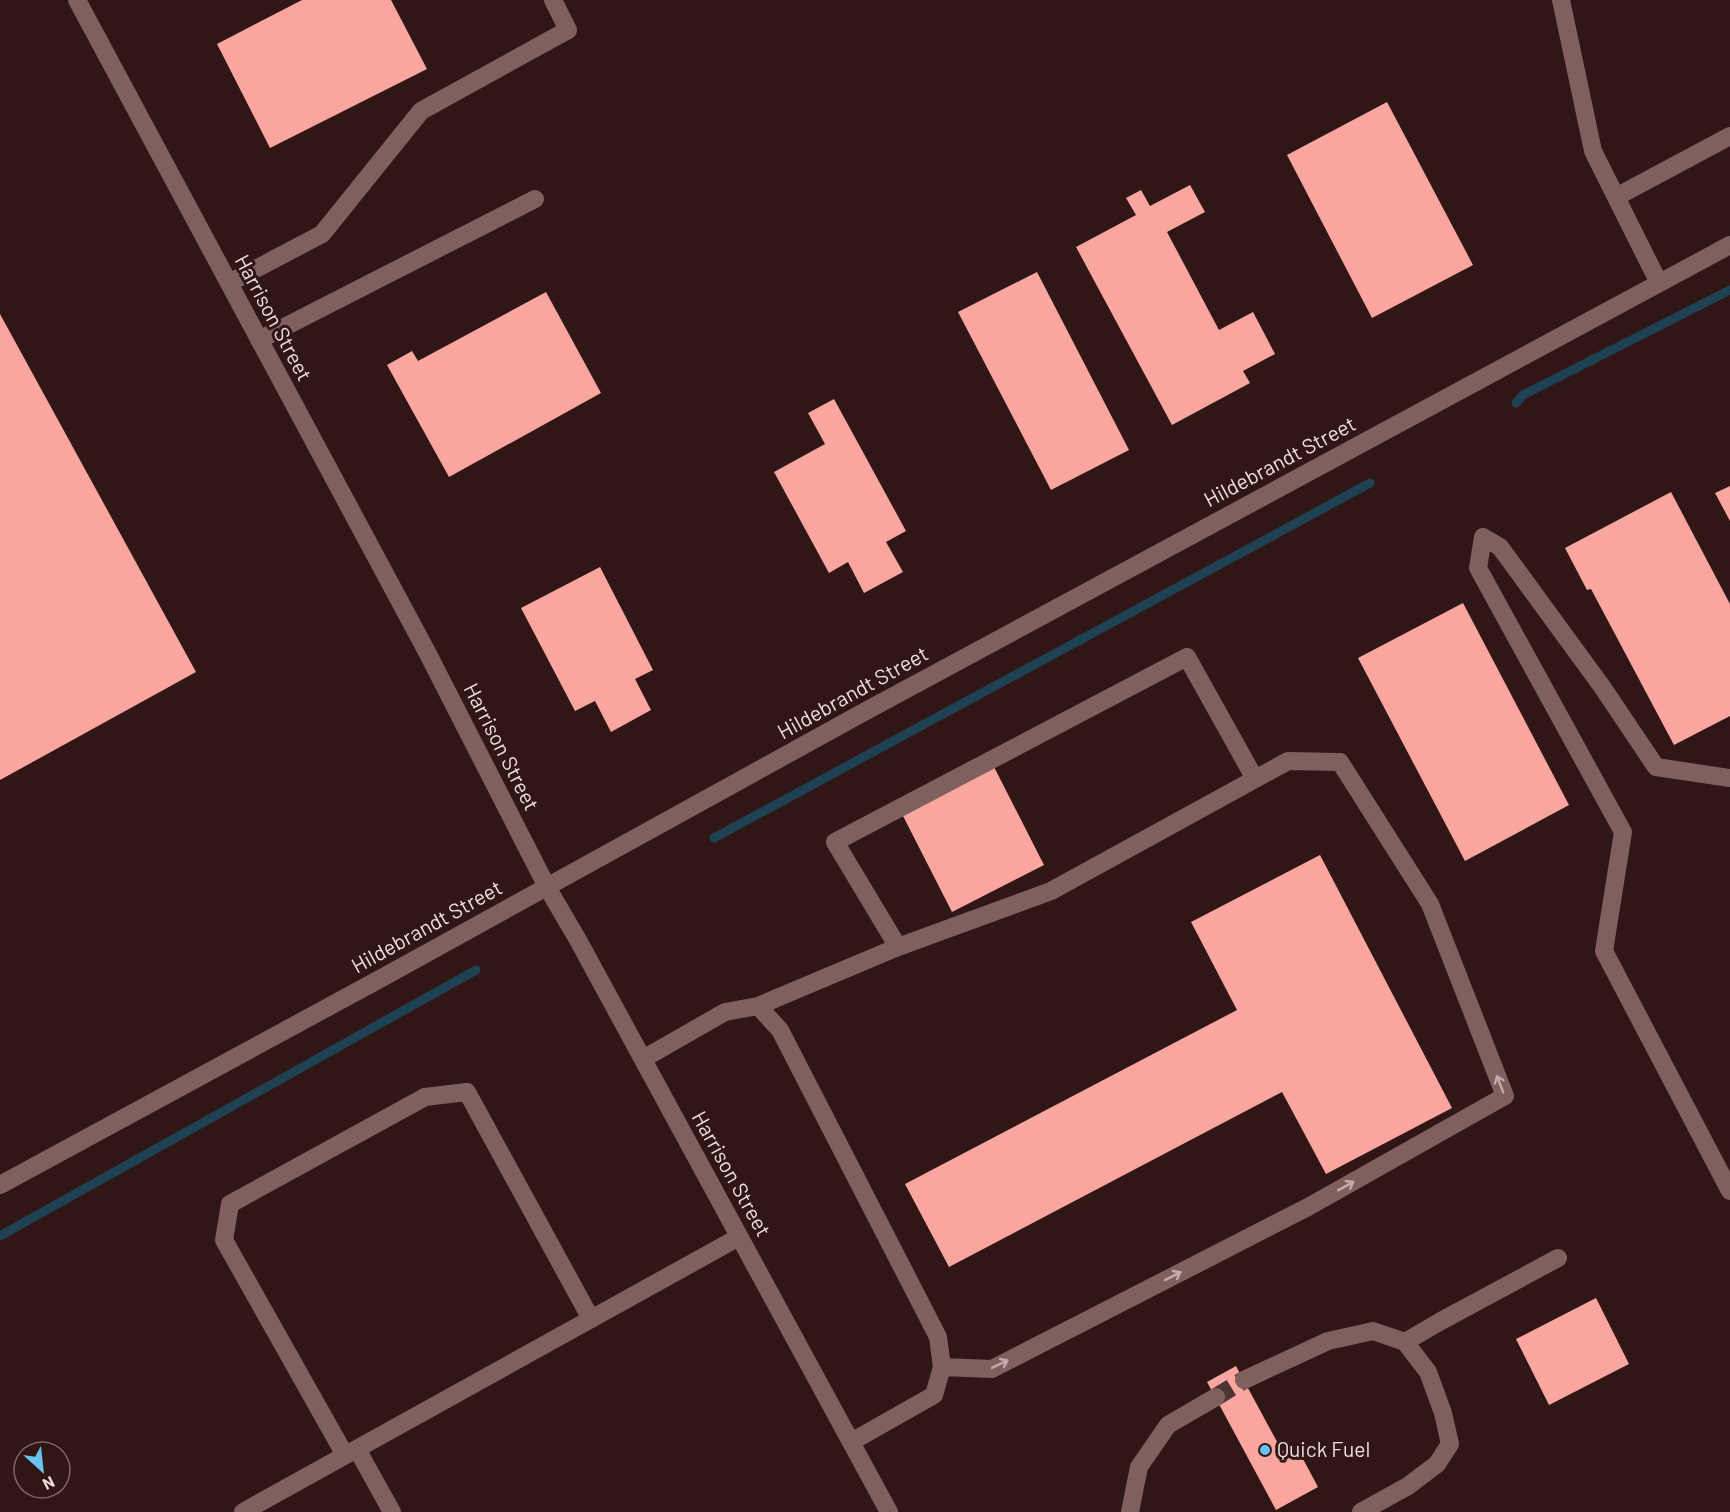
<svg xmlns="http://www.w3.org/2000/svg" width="1730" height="1512" font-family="Barlow,sans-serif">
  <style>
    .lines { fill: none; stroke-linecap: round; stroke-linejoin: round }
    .stream { stroke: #1e4153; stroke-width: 9 }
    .building { fill: #f9a5a0 }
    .minor-tunnel { stroke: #4d3534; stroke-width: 18; stroke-dasharray: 18 9; stroke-linecap: butt }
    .minor { stroke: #7f605e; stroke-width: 18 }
    .oneway { stroke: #c3abaa }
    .poi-dot { fill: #69c3f1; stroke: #301716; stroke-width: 2 }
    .labels { text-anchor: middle; stroke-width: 6; stroke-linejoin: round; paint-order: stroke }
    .street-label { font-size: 21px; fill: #f0dddc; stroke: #301716 }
    .poi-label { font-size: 21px; fill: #f0dddc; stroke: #301716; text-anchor: start }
  </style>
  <rect width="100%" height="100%" fill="#301716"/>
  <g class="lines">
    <!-- stream -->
    <path class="stream" d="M 1516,403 L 1523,395 L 1730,290
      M 714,838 L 1370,483
      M 0,1236 L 476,970"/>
  </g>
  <!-- building -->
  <path class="building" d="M 302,0 L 391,0 L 427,69 L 270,148 L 217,44 Z
    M 1387,102 L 1473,265 L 1372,318 L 1287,155 Z
    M 1190,185 L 1205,212 L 1167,232 L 1219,330 L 1253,312 L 1275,354 L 1243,371 L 1250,383 L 1172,425 L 1076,247 L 1136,215 L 1126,198 L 1141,190 L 1150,206 Z
    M 1037,272 L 1129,450 L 1051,490 L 958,312 Z
    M 546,292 L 601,393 L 449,477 L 387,365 L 412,351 L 418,361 Z
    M 0,314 L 196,672 L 0,780 Z
    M 834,399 L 906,531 L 886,542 L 903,572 L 864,593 L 848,562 L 829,573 L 774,472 L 825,444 L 808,413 Z
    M 1730,486 L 1730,521 L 1715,493 Z
    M 1671,492 L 1730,604 L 1730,716 L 1674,745 L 1591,589 L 1587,590 L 1565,548 Z
    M 600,567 L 653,670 L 635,679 L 651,710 L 611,732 L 595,701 L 575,711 L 521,608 Z
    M 1463,603 L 1569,805 L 1465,861 L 1358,658 Z
    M 993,765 L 1044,865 L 952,912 L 901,812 Z
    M 1320,855 L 1452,1108 L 1326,1174 L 1282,1092 L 949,1267 L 905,1184 L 1237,1010 L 1191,922 Z
    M 1596,1298 L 1629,1364 L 1549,1405 L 1516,1339 Z
    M 1236,1366 L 1282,1451 L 1295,1444 L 1318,1487 L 1276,1510 L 1207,1382 Z"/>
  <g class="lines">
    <!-- minor-tunnel -->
    <path class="minor-tunnel" d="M 1216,1397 L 1244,1380"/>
    <!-- minor -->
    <path class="minor" d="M 77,0 L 427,652 L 547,887 L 578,940 L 889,1512
      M 1561,0 L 1593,151 L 1616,197
      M 229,283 L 322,234 L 421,111 L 568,30 L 553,0
      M 1659,283 L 1616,197 L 1730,136
      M 259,340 L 535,199
      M 1730,778 L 1656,767 L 1603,688 L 1500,547 L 1483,537 L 1478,568 L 1623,832 L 1604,951 L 1730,1191
      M 898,947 L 1051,891 L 1288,761 L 1340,762 L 1430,904 L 1505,1096 L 1308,1207 L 992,1369 L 942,1367
      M 758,1006 L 898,947 L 835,842 L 1187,657 L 1255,779
      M 643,1059 L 725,1012 L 758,1006 L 780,1030 L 938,1337 L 942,1367 L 934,1395 L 851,1442
      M 0,1185 L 378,980 L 864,712 L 1730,245
      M 1405,1342 L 1441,1321 L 1558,1258
      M 1244,1380 L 1328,1341 L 1373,1331 L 1405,1342 L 1428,1372 L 1443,1413 L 1450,1444 L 1437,1464 L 1408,1486 L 1361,1512
      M 357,1449 L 392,1512
      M 345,1455 L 224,1240 L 230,1204 L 425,1097 L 467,1092 L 591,1319
      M 243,1512 L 739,1237
      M 1130,1512 L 1139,1467 L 1168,1425 L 1216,1397"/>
  </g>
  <!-- one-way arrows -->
  <defs><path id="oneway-shaft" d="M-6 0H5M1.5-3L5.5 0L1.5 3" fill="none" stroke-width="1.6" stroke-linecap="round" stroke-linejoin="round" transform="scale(1.5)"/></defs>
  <g class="oneway">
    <use href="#oneway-shaft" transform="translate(1500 1084) rotate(-111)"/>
    <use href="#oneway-shaft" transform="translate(1346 1186) rotate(-29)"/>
    <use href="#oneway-shaft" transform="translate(1173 1276) rotate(-27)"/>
    <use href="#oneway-shaft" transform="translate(1000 1364) rotate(-26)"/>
  </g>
  <!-- markers -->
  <circle class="poi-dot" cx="1265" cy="1450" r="6"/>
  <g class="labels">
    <!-- street labels -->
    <g class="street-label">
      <text transform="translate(273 318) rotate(62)" y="7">Harrison Street</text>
      <text transform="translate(1280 462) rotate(-28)" y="7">Hildebrandt Street</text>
      <text transform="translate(853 693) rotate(-29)" y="7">Hildebrandt Street</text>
      <text transform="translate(501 747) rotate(63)" y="7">Harrison Street</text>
      <text transform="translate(427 927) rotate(-29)" y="7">Hildebrandt Street</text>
      <text transform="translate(731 1174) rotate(61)" y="7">Harrison Street</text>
    </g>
    <!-- poi labels -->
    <g class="poi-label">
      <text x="1277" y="1457">Quick Fuel</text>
    </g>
  </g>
  <!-- north arrow -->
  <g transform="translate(42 1470) rotate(153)"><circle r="28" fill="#301716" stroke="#7d6665" stroke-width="1.5"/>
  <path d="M0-4.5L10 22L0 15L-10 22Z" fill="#69c3f1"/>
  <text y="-9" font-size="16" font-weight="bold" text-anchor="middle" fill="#f0dddc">N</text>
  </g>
</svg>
